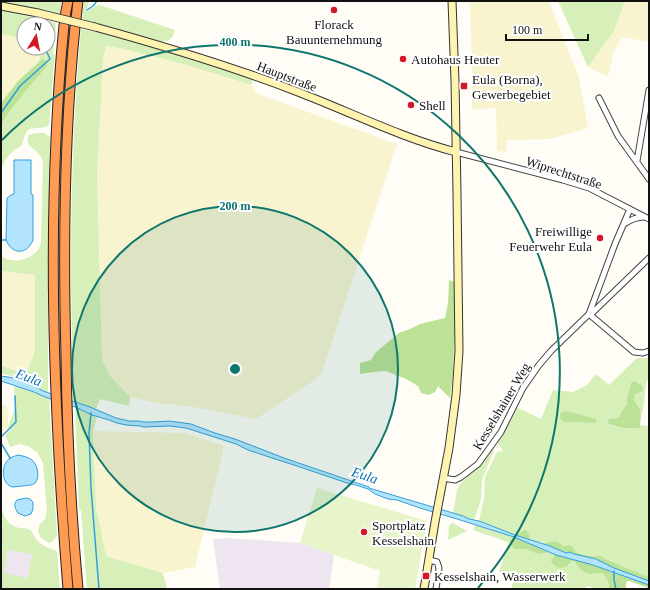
<svg xmlns="http://www.w3.org/2000/svg" width="650" height="590" font-family="'Times New Roman',serif">
  <style>
    .industrial { fill: #eee5f0 }
    .farmland { fill: #f9f4d0 }
    .green { fill: #d7efb8; fill-rule: evenodd }
    .forest { fill: #bbe296 }
    .pitch { fill: #e8f5cb }
    .water { fill: #b3e4fd; stroke: #319fdd }
    .lines { fill: none; stroke-linecap: round; stroke-linejoin: round }
    .stream { stroke: #319fdd; stroke-width: 1.5 }
    .street-casing { stroke: #444; stroke-width: 7 }
    .secondary-casing { stroke: #333; stroke-width: 9 }
    .highway-casing { stroke: #222; stroke-width: 11 }
    .street { stroke: #fff; stroke-width: 5 }
    .secondary { stroke: #fff3b0; stroke-width: 7 }
    .highway { stroke: #ff9b53; stroke-width: 9 }
    .secondary-bridge-casing { stroke: #333; stroke-width: 9; stroke-linecap: butt }
    .secondary-bridge { stroke: #fff3b0; stroke-width: 7 }
    .ring { fill: none; stroke: #0f766e; stroke-width: 2 }
    .poi-dot { fill: #d31727; stroke: #fff; stroke-width: 1.5 }
    .labels { text-anchor: middle; stroke-width: 4; stroke-linejoin: round; paint-order: stroke }
    .poi-label { font-size: 13px; fill: #111; stroke: #fff; text-anchor: start }
    .street-label { font-size: 13px; fill: #111; stroke: #fff }
    .water-label { font-size: 14px; font-style: italic; fill: #096fb4; stroke: #fff }
    .centre { fill: #0f766e; stroke: #fff; stroke-width: 2 }
    .ring-label { font-size: 12px; text-anchor: middle; font-weight: bold; fill: #0f766e; stroke: #fff; stroke-width: 4; stroke-linejoin: round; paint-order: stroke }
  </style>
  <rect width="100%" height="100%" fill="#fffdf5"/>
  <!-- industrial -->
  <path class="industrial" d="M 228,538 L 300,543 L 334,555 L 329,589 L 220,589 L 213,539 Z
    M 7,550 L 32,554 L 28,578 L 3,574 Z"/>
  <!-- farmland -->
  <path class="farmland" d="M 470,1 L 549,1 L 579,78 L 588,128 L 550,139 L 507,140 L 506,152 L 497,151 L 496,108 L 472,110 L 472,69 Z
    M 625,1 L 649,1 L 649,42 L 622,37 L 613,54 L 608,77 L 588,67 L 614,31 Z
    M 1,34 L 24,39 L 24,48 L 38,48 L 40,53 L 40,57 L 38,62 L 11,89 L 1,103 Z
    M 106,46 L 140,52 L 209,71 L 251,85 L 258,94 L 397,144 L 322,372 L 316,379 L 256,419 L 188,406 L 156,403 L 130,397 L 110,376 L 102,360 L 97,175 L 103,60 Z
    M 1,271 L 35,274 L 35,351 L 26,375 L 1,365 Z
    M 1,404 L 6,406 L 8,411 L 8,427 L 1,433 Z
    M 93,431 L 184,433 L 224,446 L 195,567 L 163,573 L 106,556 L 96,507 Z"/>
  <!-- green -->
  <path class="green" d="M 1,1 L 61,1 L 60,14 L 1,3 Z
    M 84,1 L 89,1 L 86,12 L 96,6 L 100,5 L 175,30 C 173,40 168,42 159,41 L 82,19 Z
    M 558,1 L 625,1 L 614,31 L 588,67 Z
    M 1,10 L 56,23 L 53,54 L 55,54 L 49,125 C 43,130 34,126 28,130 C 24,134 24,140 22,144 C 21,147 17,148 15,150 C 8,155 3,162 1,171 L 1,125 L 9,112 L 18,99 L 47,66 L 42,59 L 38,62 C 41,57 41,54 38,48 L 48,48 L 48,24 L 24,24 L 24,39 L 1,34 Z
    M 81,29 L 95,32 L 96,31 L 172,52 L 251,78 L 253,80 L 251,85 C 220,75 189,65 157,57 C 140,53 123,48 106,46 L 103,60 L 97,175 L 102,360 L 110,376 L 130,397 L 129,406 L 100,399 L 96,409 L 75,402 L 74,376 L 73,373 C 69,258 71,143 81,29 Z
    M 36,133 L 44,133 L 50,137 L 50,140 L 48,269 L 48,393 C 43,391 39,388 34,385 C 24,380 12,376 1,373 L 1,365 L 26,375 L 35,351 L 35,275 L 1,271 L 1,256 C 11,264 28,261 37,251 C 39,249 40,245 41,242 L 43,162 C 42,160 42,157 40,156 C 36,148 23,146 29,135 Z
    M 637,358 L 649,358 L 649,377 L 646,384 L 641,425 L 649,426 L 649,577 L 625,568 L 608,559 L 594,555 L 584,555 L 576,552 L 573,547 L 570,545 L 562,546 L 554,541 C 545,543 540,543 531,541 L 530,539 L 529,534 L 524,530 L 521,534 L 515,535 L 479,521 L 484,498 L 485,477 L 497,452 L 498,451 L 501,452 L 502,449 L 498,444 L 498,441 L 516,407 L 541,419 L 553,390 L 573,392 L 587,385 L 596,374 L 609,385 ZM 639,382 L 643,388 L 641,393 L 638,393 L 635,396 L 634,400 L 639,406 L 642,415 L 641,425 L 638,428 L 618,428 L 610,425 L 609,419 L 617,418 L 620,416 L 621,412 L 627,404 L 630,386 ZM 567,411 L 593,418 L 593,423 L 564,422 Z
    M 14,385 L 49,398 L 57,536 L 53,541 L 49,543 L 41,538 L 38,531 L 40,524 L 45,519 L 47,511 L 43,463 L 37,452 L 28,446 L 20,444 L 10,447 L 5,435 L 11,430 L 8,427 L 15,407 Z
    M 75,406 L 87,413 L 97,417 L 93,431 L 96,507 L 106,556 L 163,573 L 167,589 L 87,589 L 81,511 L 79,509 Z
    M 493,449 L 494,451 L 487,467 L 482,480 L 481,500 L 474,520 C 467,519 459,516 453,513 L 457,490 L 460,484 L 482,462 L 489,452 Z
    M 1,505 C 3,516 7,525 19,528 C 22,528 26,528 28,529 C 32,530 34,536 36,539 C 41,546 49,548 57,551 L 60,589 L 1,589 ZM 7,550 L 32,554 L 28,578 L 4,573 Z
    M 451,522 L 453,523 L 467,531 L 448,540 L 449,525 L 451,525 Z
    M 475,525 L 514,537 L 511,540 L 515,549 L 527,549 L 535,553 L 539,554 L 550,552 L 553,553 L 569,565 L 572,561 L 575,562 C 579,568 584,574 591,574 C 595,574 598,573 602,573 C 607,578 609,582 609,589 L 599,589 L 587,586 L 585,589 L 511,589 L 514,578 L 499,572 L 508,542 L 473,530 Z"/>
  <!-- forest -->
  <path class="forest" d="M 42,59 L 47,62 L 47,66 C 30,86 14,103 1,125 L 1,103 L 18,81 Z
    M 449,280 L 455,282 L 455,321 L 454,346 L 453,372 L 450,398 L 438,386 L 435,392 L 429,395 L 421,393 L 418,386 L 406,379 L 386,371 L 374,372 L 360,374 L 360,363 L 371,360 L 376,352 L 399,333 L 410,329 L 420,324 L 445,318 L 448,303 Z
    M 634,381 C 640,383 643,385 643,391 L 635,395 L 634,400 C 636,403 639,406 640,409 C 642,415 640,421 640,427 L 638,428 C 627,428 617,429 608,423 L 609,419 L 617,418 L 620,416 L 621,412 L 627,404 L 627,398 L 631,383 Z
    M 567,411 L 593,418 L 596,420 L 596,423 L 564,422 L 561,419 L 560,414 L 563,412 Z
    M 524,530 L 526,530 L 529,534 L 530,539 L 531,541 C 534,542 538,543 541,543 C 550,544 555,537 563,546 L 570,545 L 573,547 L 576,552 L 584,555 L 600,556 L 626,568 L 649,577 L 649,588 L 629,581 L 626,582 L 626,589 L 609,589 C 609,582 607,578 602,573 C 598,573 595,574 591,574 C 583,574 579,568 575,562 L 572,561 C 566,569 557,571 551,561 L 555,555 L 550,552 L 540,554 L 535,553 L 527,549 L 515,549 C 502,539 518,536 524,530 Z"/>
  <!-- pitch -->
  <path class="pitch" d="M 317,488 L 427,521 L 415,589 L 377,589 L 380,571 L 300,543 Z"/>
  <!-- water -->
  <path class="water" d="M 14,160 L 31,160 L 31,194 L 33,195 L 33,240 C 27,255 12,255 6,240 L 7,198 L 11,195 L 14,194 Z
    M 1,376 L 14,378 L 22,380 L 35,386 L 43,391 L 90,407 L 116,418 L 129,421 L 138,421 L 144,422 L 154,422 L 169,421 L 191,424 L 215,433 L 235,439 L 284,458 L 369,487 L 369,488 L 463,516 L 469,519 L 479,521 L 515,535 L 550,546 L 566,553 L 570,552 L 574,554 L 596,559 L 614,568 L 649,581 L 649,585 L 593,565 L 556,555 L 514,537 L 454,518 L 420,508 L 397,500 L 388,499 L 375,494 L 368,489 L 356,485 L 347,483 L 291,464 L 275,459 L 248,450 L 236,444 L 186,428 L 170,426 L 143,427 L 141,426 L 126,425 L 117,423 L 109,420 L 92,415 L 75,407 L 45,397 L 34,392 L 1,381 Z
    M 18,455 C 23,456 28,457 32,460 C 38,465 40,478 35,483 C 31,486 27,485 23,486 C 20,486 16,487 13,487 C 1,485 1,465 9,459 C 11,457 15,456 18,455 Z
    M 26,498 L 30,499 L 33,502 L 33,509 L 31,514 L 25,516 L 18,513 C 15,508 13,505 17,500 Z"/>
  <g class="lines">
    <!-- stream -->
    <path class="stream" d="M 87,10 L 93,6 L 97,1
      M 48,35 L 54,31
      M 1,113 L 20,86 L 50,59 L 45,48
      M 1,240 L 6,240
      M 91,413 L 89,433 L 91,488 L 99,589
      M 1,437 L 16,422 L 15,396
      M 1,443 L 10,458
      M 614,571 L 614,580 L 616,589"/>
    <!-- street casing -->
    <g class="street-casing">
      <path id="street" d="M 599,98 L 618,136 L 649,179
        M 456,152 L 563,180 L 589,188 L 649,219
        M 637,161 L 649,90
        M 624,224 C 630,220 636,217 644,217
        M 589,314 L 634,352 L 643,353 L 649,351
        M 590,315 L 649,258
        M 443,478 L 455,480 L 461,477 L 478,464 L 501,432 L 523,388 L 539,365 L 551,351 L 589,314 L 615,244 L 630,209
        M 429,560 L 437,562 L 439,568 L 436,589"/>
    </g>
    <!-- secondary casing -->
    <g class="secondary-casing">
      <path id="secondary" d="M 1,6 L 38,13
        M 95,27 C 164,46 231,66 298,92 C 350,112 402,138 456,152
        M 424,589 L 435,522 L 449,448 L 456,395 L 459,351 L 457,194 L 455,81 L 452,1"/>
    </g>
    <!-- highway casing -->
    <g class="highway-casing">
      <path id="highway" d="M 65,16 L 68,1
        M 76,19 L 78,1
        M 64,25 C 46,212 53,402 68,589
        M 75,27 C 64,137 63,246 66,356 C 67,434 71,512 78,589"/>
    </g>
    <!-- street -->
    <use href="#street" class="street"/>
    <!-- secondary -->
    <use href="#secondary" class="secondary"/>
    <!-- highway -->
    <use href="#highway" class="highway"/>
    <!-- secondary-bridge casing -->
    <g class="secondary-bridge-casing">
      <path id="secondary-bridge" d="M 38,13 L 95,27"/>
    </g>
    <!-- secondary-bridge -->
    <use href="#secondary-bridge" class="secondary-bridge"/>
  </g>
  <!-- distance rings -->
  <circle cx="235" cy="369" r="163" fill="#0f766e" fill-opacity=".12"/>
  <g class="ring">
    <circle cx="235" cy="369" r="163"/>
    <path d="M2 140A327 327 0 0 1 478 588"/>
  </g>
  <!-- markers -->
  <g class="poi-dot">
    <circle cx="334" cy="10" r="4"/>
    <circle cx="403" cy="59" r="4"/>
    <rect x="460" y="82" width="8" height="8" rx="2"/>
    <circle cx="411" cy="105" r="4"/>
    <circle cx="600" cy="238" r="4"/>
    <circle cx="364" cy="532" r="4"/>
    <rect x="422" y="572" width="8" height="8" rx="2"/>
  </g>
  <g class="labels">
    <!-- poi labels -->
    <g class="poi-label">
      <text x="334" y="29" text-anchor="middle">Florack<tspan x="334" dy="15">Bauunternehmung</tspan></text>
      <text x="411" y="64">Autohaus Heuter</text>
      <text x="472" y="84">Eula (Borna),<tspan x="472" dy="15">Gewerbegebiet</tspan></text>
      <text x="419" y="110">Shell</text>
      <text x="592" y="236" text-anchor="end">Freiwillige<tspan x="592" dy="15">Feuerwehr Eula</tspan></text>
      <text x="372" y="530">Sportplatz<tspan x="372" dy="15">Kesselshain</tspan></text>
      <text x="434" y="581">Kesselshain, Wasserwerk</text>
    </g>
    <!-- street labels -->
    <g class="street-label">
      <text transform="translate(287 76) rotate(21)" y="5">Hauptstraße</text>
      <text transform="translate(564 172) rotate(18)" y="5">Wiprechtstraße</text>
      <text transform="translate(501 406) rotate(-59)" y="5">Kesselshainer Weg</text>
    </g>
    <!-- water labels -->
    <g class="water-label">
      <text transform="translate(29 377) rotate(21)" y="5">Eula</text>
      <text transform="translate(365 475) rotate(19)" y="5">Eula</text>
    </g>
  </g>
  <circle cx="235" cy="369" r="6" class="centre"/>
  <g class="ring-label">
    <text x="235" y="46">400 m</text>
    <text x="235" y="210">200 m</text>
  </g>
  <!-- border -->
  <rect width="650" height="590" fill="none" stroke="#111111" stroke-width="4"/>
  <!-- north arrow -->
  <g transform="translate(36 36) rotate(10)"><circle r="19" fill="#ffffff" stroke="#a0a0a0"/>
  <path d="M0-3L7 15L0 10L-7 15Z" fill="#d31727"/>
  <text y="-6" font-size="11" font-weight="bold" text-anchor="middle" fill="#111111">N</text>
  </g>
  <!-- scale -->
  <path d="M506 34v6h82v-6" fill="none" stroke="#111111" stroke-width="2"/>
  <text x="512" y="34" font-size="12" fill="#111111" stroke="#ffffff" stroke-width="3" paint-order="stroke">100 m</text>
</svg>
